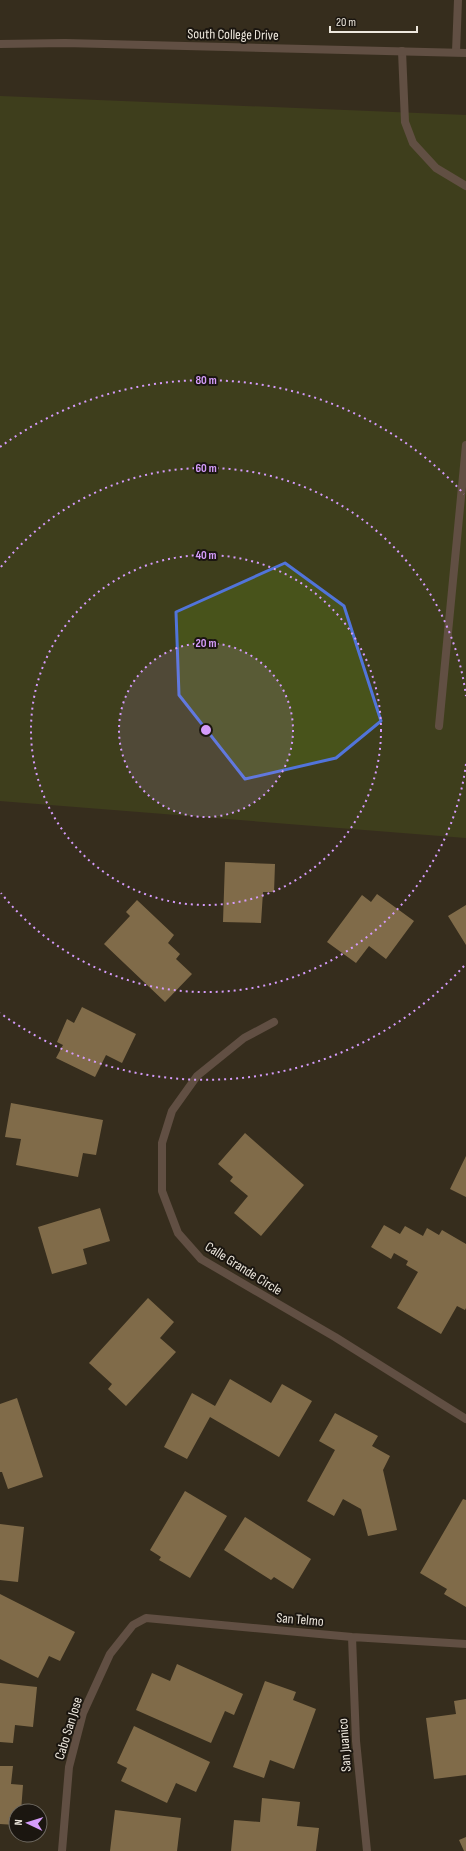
<svg xmlns="http://www.w3.org/2000/svg" width="466" height="1851" font-family="'Sofia Sans Condensed',sans-serif">
  <style>
    .green { fill: #48531b }
    .building { fill: #dab77f }
    .lines { fill: none; stroke-linecap: round; stroke-linejoin: round }
    .service { stroke: #947871; stroke-width: 8 }
    .minor { stroke: #947871; stroke-width: 8 }
    .tertiary { stroke: #947871; stroke-width: 8 }
    .marked { fill: none; stroke: #5174da; stroke-width: 3; stroke-linejoin: round }
    .ring { fill: none; stroke: #d59cfb; stroke-width: 2; stroke-dasharray: 2 4 }
    .labels { text-anchor: middle; stroke-width: 4; stroke-linejoin: round; paint-order: stroke }
    .street-label { font-size: 14px; fill: #eee8de; stroke: #1b1610 }
    .centre { fill: #d59cfb; stroke: #1b1610; stroke-width: 2 }
    .ring-label { font-size: 12px; text-anchor: middle; font-weight: bold; fill: #d59cfb; stroke: #1b1610; stroke-width: 4; stroke-linejoin: round; paint-order: stroke }
  </style>
  <rect width="100%" height="100%" fill="#372d1e"/>
  <!-- green -->
  <path class="green" d="M 0,96 L 466,115 L 466,838 L 0,801 Z"/>
  <!-- building -->
  <path class="building" d="M 225,862 L 275,864 L 274,892 L 263,892 L 261,923 L 223,922 Z
    M 377,894 L 414,921 L 386,959 L 369,946 L 356,963 L 327,942 L 362,895 L 371,902 Z
    M 137,900 L 174,935 L 168,943 L 180,954 L 176,959 L 192,974 L 165,1002 L 104,944 L 130,916 L 126,912 Z
    M 466,905 L 466,945 L 448,916 Z
    M 82,1007 L 136,1034 L 122,1063 L 106,1055 L 95,1077 L 56,1058 L 63,1045 L 57,1042 L 67,1019 L 74,1023 Z
    M 11,1103 L 103,1120 L 96,1155 L 83,1153 L 78,1177 L 16,1165 L 21,1139 L 5,1137 Z
    M 245,1133 L 304,1185 L 261,1236 L 234,1213 L 248,1196 L 230,1181 L 233,1177 L 218,1164 Z
    M 466,1156 L 466,1197 L 450,1189 Z
    M 100,1208 L 110,1241 L 83,1249 L 87,1264 L 52,1274 L 38,1227 Z
    M 384,1225 L 400,1234 L 405,1226 L 423,1236 L 427,1228 L 439,1235 L 442,1230 L 466,1244 L 466,1308 L 465,1310 L 457,1306 L 441,1334 L 397,1308 L 418,1272 L 406,1265 L 408,1261 L 394,1253 L 391,1259 L 371,1247 Z
    M 148,1298 L 174,1322 L 160,1338 L 176,1352 L 126,1406 L 108,1389 L 112,1384 L 89,1363 Z
    M 230,1379 L 271,1403 L 282,1384 L 312,1401 L 279,1457 L 210,1417 L 187,1459 L 164,1447 L 192,1393 L 215,1406 Z
    M 17,1398 L 43,1477 L 8,1489 L 2,1472 L 0,1472 L 0,1404 Z
    M 335,1413 L 378,1436 L 372,1446 L 390,1456 L 383,1470 L 397,1530 L 368,1536 L 361,1509 L 343,1499 L 334,1516 L 307,1501 L 335,1450 L 319,1441 Z
    M 185,1491 L 227,1516 L 190,1578 L 159,1560 L 161,1557 L 150,1550 Z
    M 463,1499 L 466,1500 L 466,1607 L 444,1594 L 447,1589 L 420,1573 Z
    M 245,1517 L 311,1559 L 293,1589 L 274,1577 L 271,1580 L 224,1550 Z
    M 0,1524 L 24,1527 L 18,1582 L 0,1580 Z
    M 0,1594 L 75,1632 L 60,1661 L 49,1656 L 38,1678 L 0,1659 Z
    M 177,1664 L 243,1694 L 234,1715 L 225,1711 L 211,1743 L 136,1710 L 152,1673 L 170,1681 Z
    M 265,1681 L 296,1692 L 293,1700 L 316,1709 L 294,1769 L 270,1760 L 264,1778 L 233,1767 Z
    M 0,1683 L 37,1687 L 33,1727 L 15,1725 L 13,1743 L 0,1742 Z
    M 466,1699 L 466,1775 L 434,1779 L 426,1718 L 456,1714 L 454,1701 Z
    M 134,1726 L 210,1762 L 196,1792 L 176,1783 L 167,1803 L 121,1781 L 127,1768 L 117,1763 Z
    M 0,1766 L 13,1766 L 11,1784 L 23,1785 L 21,1811 L 16,1811 L 16,1825 L 0,1824 Z
    M 262,1798 L 300,1802 L 297,1826 L 319,1828 L 316,1851 L 231,1851 L 234,1820 L 260,1822 Z
    M 115,1810 L 181,1818 L 177,1851 L 110,1851 Z
    M 466,1837 L 466,1851 L 464,1851 L 459,1840 Z"/>
  <g class="lines">
    <!-- service -->
    <path class="service" d="M 402,51 L 405,122 L 413,143 L 436,168 L 466,186
      M 439,726 L 466,445"/>
    <!-- minor -->
    <path class="minor" d="M 456,52 L 458,0
      M 274,1022 L 244,1038 L 197,1076 L 172,1111 L 162,1143 L 162,1191 L 178,1233 L 201,1259 L 335,1337 L 466,1419
      M 352,1637 L 356,1741 L 367,1851
      M 62,1851 L 69,1767 L 83,1713 L 110,1654 L 133,1625 L 146,1618 L 352,1637 L 466,1644"/>
    <!-- tertiary -->
    <path class="tertiary" d="M 0,44 L 65,43 L 466,53"/>
  </g>
  <!-- marked area -->
  <path d="M0 0H466V1851H0ZM 285,563 L 344,606 L 381,721 L 336,758 L 245,779 L 179,695 L 176,612 Z" fill="#372d1e" fill-opacity=".55" fill-rule="evenodd"/>
  <path class="marked" d="M 285,563 L 344,606 L 381,721 L 336,758 L 245,779 L 179,695 L 176,612 Z"/>
  <!-- distance rings -->
  <circle cx="206" cy="730" r="87" fill="#d59cfb" fill-opacity=".12"/>
  <g class="ring">
    <circle cx="206" cy="730" r="87"/>
    <circle cx="206" cy="730" r="175"/>
    <path d="M466 764A262 262 0 0 1 1 893M1 567A262 262 0 0 1 466 696"/>
    <path d="M464 966A350 350 0 0 1 0 1013M0 447A350 350 0 0 1 464 494"/>
  </g>
  <g class="labels">
    <!-- street labels -->
    <g class="street-label">
      <text transform="translate(233 34) rotate(1)" y="5">South College Drive</text>
      <text transform="translate(244 1268) rotate(32)" y="5">Calle Grande Circle</text>
      <text transform="translate(300 1619) rotate(5)" y="5">San Telmo</text>
      <text transform="translate(68 1728) rotate(-73)" y="5">Cabo San Jose</text>
      <text transform="translate(344 1745) rotate(-94)" y="5">San Juanico</text>
    </g>
  </g>
  <circle cx="206" cy="730" r="6" class="centre"/>
  <g class="ring-label">
    <text x="206" y="384">80 m</text>
    <text x="206" y="472">60 m</text>
    <text x="206" y="559">40 m</text>
    <text x="206" y="647">20 m</text>
  </g>
  <!-- north arrow -->
  <g transform="translate(28 1823) rotate(274)"><circle r="19" fill="#1b1610" stroke="#6f6a62"/>
  <path d="M0-3L7 15L0 10L-7 15Z" fill="#d59cfb"/>
  <text y="-6" font-size="11" font-weight="bold" text-anchor="middle" fill="#eee8de">N</text>
  </g>
  <!-- scale -->
  <path d="M330 26v6h87v-6" fill="none" stroke="#eee8de" stroke-width="2"/>
  <text x="336" y="26" font-size="12" fill="#eee8de" stroke="#1b1610" stroke-width="3" paint-order="stroke">20 m</text>
</svg>
